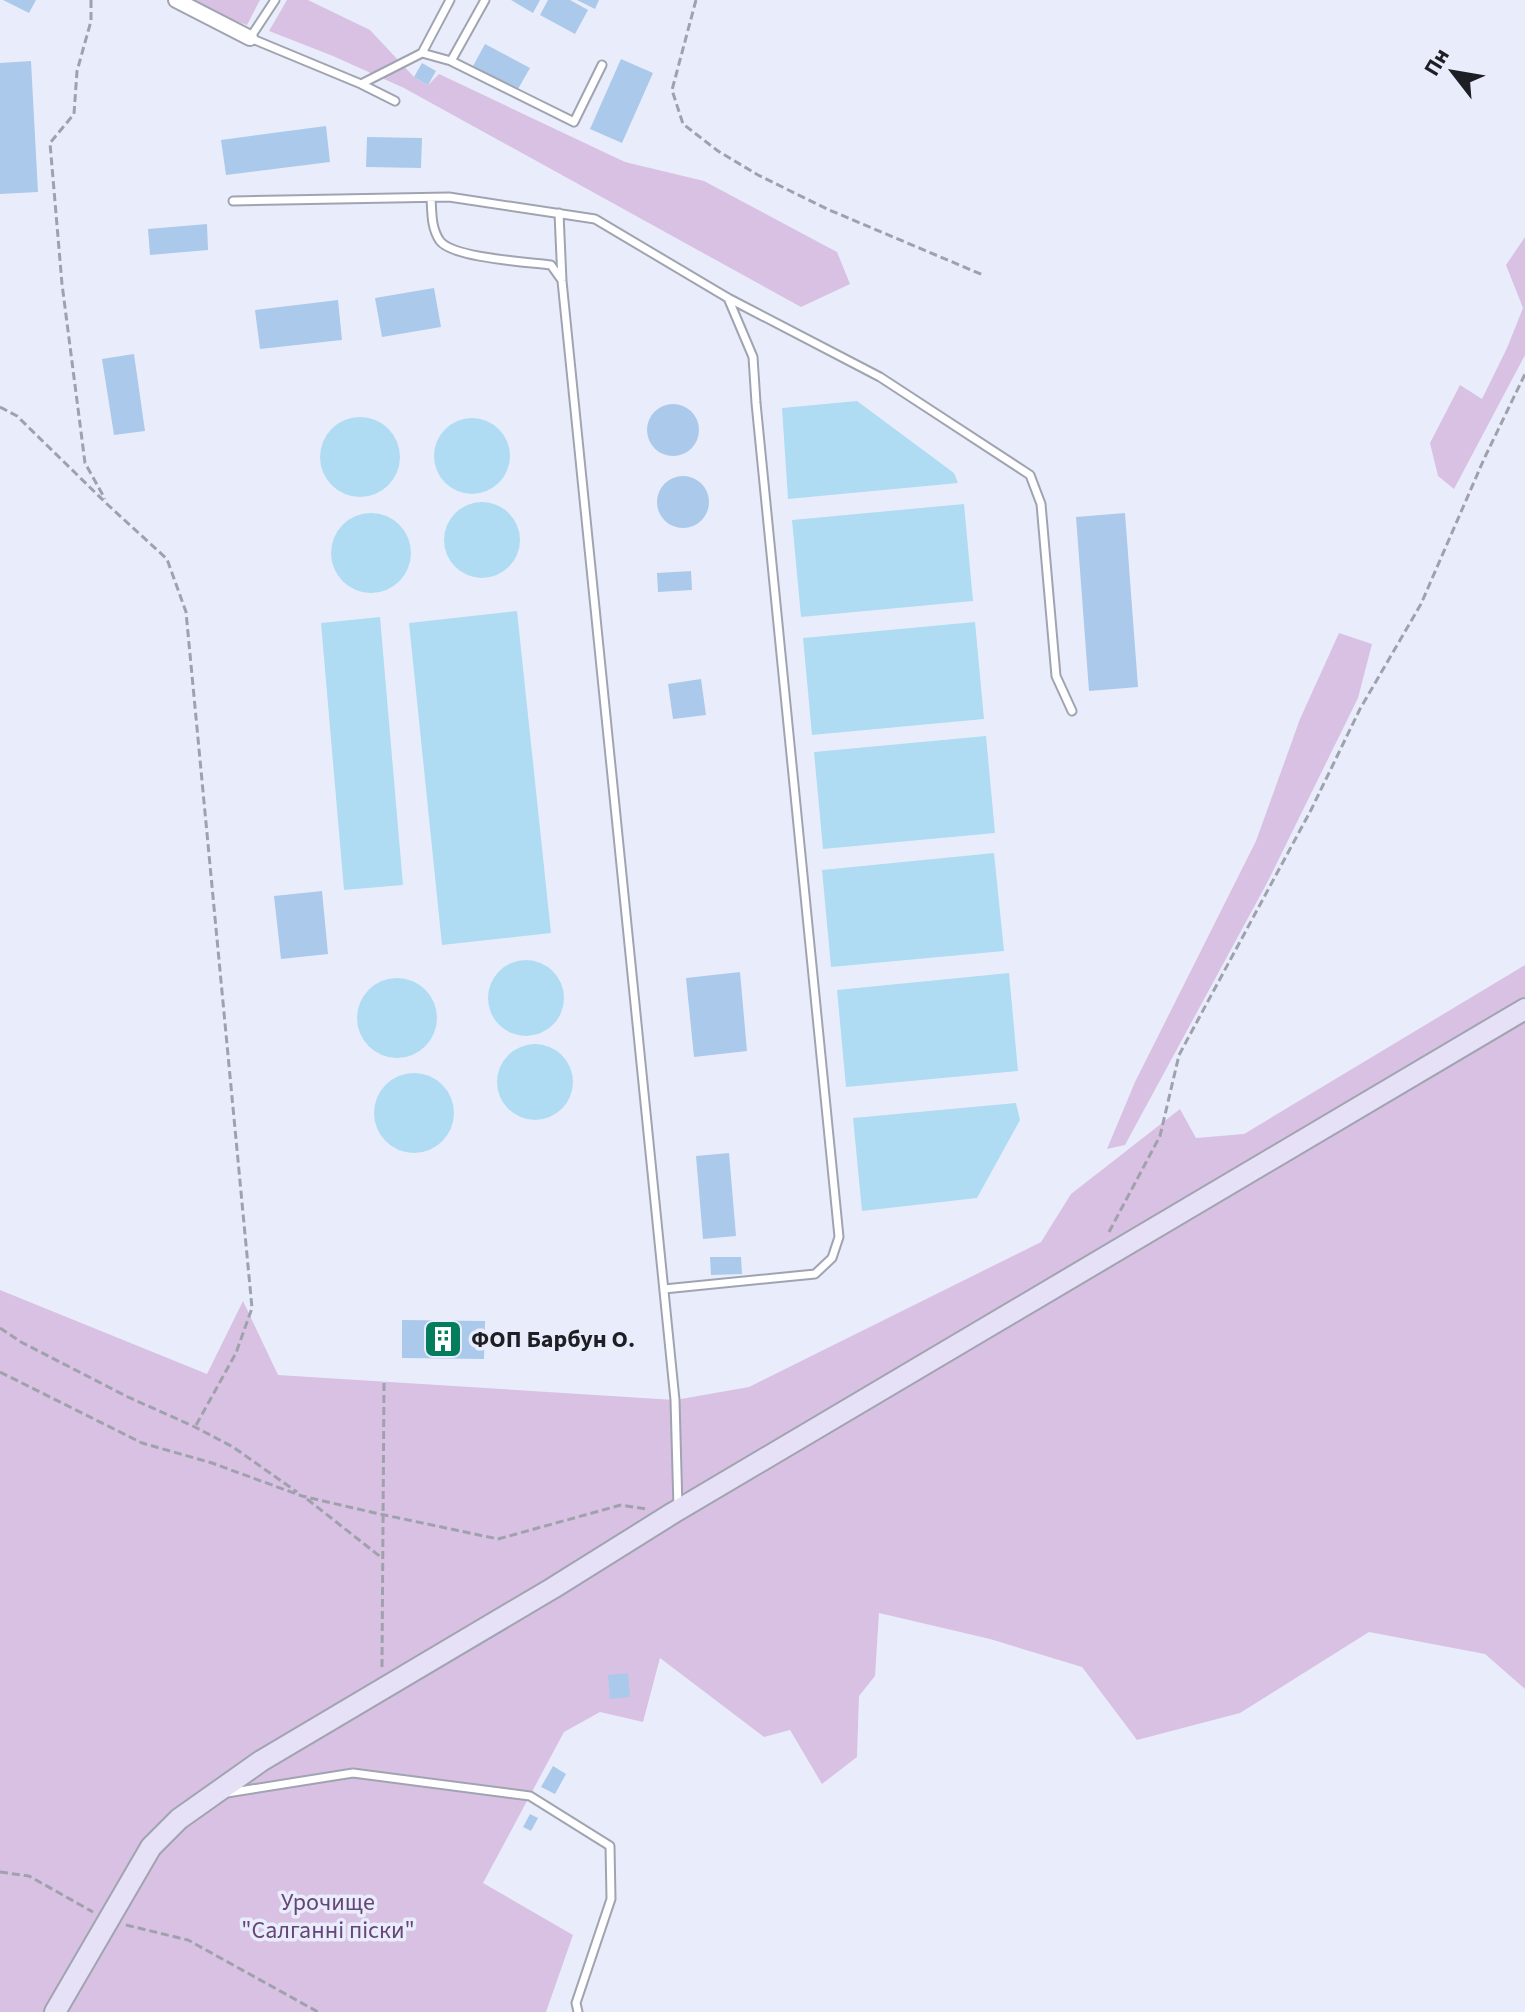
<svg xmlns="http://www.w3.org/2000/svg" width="1525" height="2012" font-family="'Source Sans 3',sans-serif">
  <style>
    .green { fill: #d9c1e4 }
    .water { fill: #afdcf2 }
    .building { fill: #abc9ea }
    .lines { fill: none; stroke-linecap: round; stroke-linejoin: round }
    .lane-casing { stroke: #a0a4b1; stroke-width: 11 }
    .street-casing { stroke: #a0a4b1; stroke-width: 18 }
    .secondary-casing { stroke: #a0a4b1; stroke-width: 24 }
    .path { stroke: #9fa2ad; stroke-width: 3; stroke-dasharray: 8 4; stroke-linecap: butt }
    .lane { stroke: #fff; stroke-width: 7 }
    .street { stroke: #fff; stroke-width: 14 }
    .secondary { stroke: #e6e1f6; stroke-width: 20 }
    .labels { text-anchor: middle; stroke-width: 7; stroke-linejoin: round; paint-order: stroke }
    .poi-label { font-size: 24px; font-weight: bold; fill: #1e1f24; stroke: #e9edfb; text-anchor: start }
    .park-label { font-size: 24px; fill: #674677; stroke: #e9edfb }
  </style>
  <rect width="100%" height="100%" fill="#e9edfb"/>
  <!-- green -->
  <path class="green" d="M 185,0 L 260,0 L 247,25 L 212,13 Z
    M 287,0 L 308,0 L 370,30 L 414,77 L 428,85 L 439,74 L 625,162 L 704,181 L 837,252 L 850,284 L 801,307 L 404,88 L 333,56 L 269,31 Z
    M 1525,237 L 1525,355 L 1454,489 L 1438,476 L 1430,443 L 1460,385 L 1482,399 L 1507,348 L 1523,308 L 1506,265 Z
    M 1339,633 L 1372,644 L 1358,698 L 1267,883 L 1125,1145 L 1107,1149 L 1135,1082 L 1256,841 L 1300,719 Z
    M 1525,965 L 1525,1689 L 1485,1654 L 1369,1632 L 1240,1713 L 1137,1740 L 1082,1667 L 990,1639 L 879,1613 L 875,1676 L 859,1696 L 857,1757 L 822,1784 L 790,1730 L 764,1737 L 660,1658 L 643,1722 L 600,1712 L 564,1732 L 483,1883 L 573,1935 L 546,2012 L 0,2012 L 0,1290 L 207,1374 L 243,1301 L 278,1375 L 675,1400 L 749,1387 L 1041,1242 L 1071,1194 L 1180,1109 L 1196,1138 L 1244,1134 Z"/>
  <!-- water -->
  <path class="water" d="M 857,401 L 954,473 L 958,483 L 788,499 L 782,408 Z
    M320 457a40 40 0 1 1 80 0a40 40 0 1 1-80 0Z
    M434 456a38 38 0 1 1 76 0a38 38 0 1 1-76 0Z
    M444 540a38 38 0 1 1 76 0a38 38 0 1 1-76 0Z
    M 964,504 L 973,601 L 801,617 L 792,520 Z
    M331 553a40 40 0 1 1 80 0a40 40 0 1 1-80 0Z
    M 517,611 L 551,933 L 442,945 L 409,623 Z
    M 380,617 L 403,885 L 344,890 L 321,623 Z
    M 975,622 L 984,719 L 812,735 L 803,638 Z
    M 986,736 L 995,833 L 823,849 L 814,752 Z
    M 994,853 L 1004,951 L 831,967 L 822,870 Z
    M488 998a38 38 0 1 1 76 0a38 38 0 1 1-76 0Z
    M 1009,973 L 1018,1071 L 846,1087 L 837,990 Z
    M357 1018a40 40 0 1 1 80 0a40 40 0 1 1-80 0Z
    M497 1082a38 38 0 1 1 76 0a38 38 0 1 1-76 0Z
    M374 1113a40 40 0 1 1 80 0a40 40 0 1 1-80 0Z
    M 1016,1103 L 1020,1120 L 977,1198 L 862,1211 L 853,1118 Z"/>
  <!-- building -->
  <path class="building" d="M 3,0 L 36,0 L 29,13 Z
    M 511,0 L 540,0 L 533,13 Z
    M 548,0 L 570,0 L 588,10 L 575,34 L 540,15 Z
    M 577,0 L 599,0 L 595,9 Z
    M 485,44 L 530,68 L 518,89 L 473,66 Z
    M 621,59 L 653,73 L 622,143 L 590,129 Z
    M 31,61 L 38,192 L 0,194 L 0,63 Z
    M 422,63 L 436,71 L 428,85 L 414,77 Z
    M 326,126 L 330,162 L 226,175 L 221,140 Z
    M 367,137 L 422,138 L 421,168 L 366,167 Z
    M 207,224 L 208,250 L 150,255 L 148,229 Z
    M 434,288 L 441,327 L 382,337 L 375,298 Z
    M 338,300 L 342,340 L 260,349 L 255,310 Z
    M 134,354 L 145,431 L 114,435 L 102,359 Z
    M647 430a26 26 0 1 1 52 0a26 26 0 1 1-52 0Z
    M657 502a26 26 0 1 1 52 0a26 26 0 1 1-52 0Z
    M 1125,513 L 1138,687 L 1089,691 L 1076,517 Z
    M 691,571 L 692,590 L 658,592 L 657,573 Z
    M 701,679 L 706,715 L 673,719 L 668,684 Z
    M 322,891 L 328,954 L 281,959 L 274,896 Z
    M 740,972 L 747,1051 L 694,1057 L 686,978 Z
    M 729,1153 L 736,1236 L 703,1239 L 696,1156 Z
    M 710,1257 L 741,1257 L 742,1274 L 711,1275 Z
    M 402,1320 L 485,1321 L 484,1359 L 402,1358 Z
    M 628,1673 L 630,1697 L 610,1699 L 608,1675 Z
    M 553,1766 L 566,1774 L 555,1794 L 541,1787 Z
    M 530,1814 L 538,1818 L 531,1831 L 523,1827 Z"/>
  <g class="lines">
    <!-- lane casing -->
    <g class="lane-casing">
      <path id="lane" d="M 275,0 L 250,38 L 361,84 L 395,101
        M 422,53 L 450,0
        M 451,61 L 574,122 L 602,65
        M 361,84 L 422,53 L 451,61 L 485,0
        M 431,198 C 432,213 431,228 440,241 C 453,258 528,262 551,265 L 561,279
        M 233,201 L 449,197 L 595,219 L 728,298 L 880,377 L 1030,475 L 1041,504 L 1056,676 L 1072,711
        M 559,213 L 562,281 L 675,1400 L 678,1508
        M 664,1289 L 815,1274 L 832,1258 L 839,1237 L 756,403 L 753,357 L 728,298
        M 227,1793 L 353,1773 L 530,1796 L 610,1846 L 611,1899 L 576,2003 L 578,2012"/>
    </g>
    <!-- street casing -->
    <g class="street-casing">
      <path id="street" d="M 176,0 L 250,38"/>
    </g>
    <!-- secondary casing -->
    <g class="secondary-casing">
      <path id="secondary" d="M 55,2012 L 151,1847 L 179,1819 L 261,1761 L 553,1588 L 673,1513 L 1525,1009"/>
    </g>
    <!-- path -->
    <path class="path" d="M 91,0 L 91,21 L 77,71 L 74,114 L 50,143 L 62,284 L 85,463 L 105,499
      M 696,0 L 672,90 L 683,124 L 718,151 L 758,175 L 827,209 L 983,275
      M 0,407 L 17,416 L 108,505 L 167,559 L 186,612 L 252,1308 L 236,1353 L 195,1427
      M 1109,1232 L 1160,1136 L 1179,1055 L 1311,810 L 1360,709 L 1421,604 L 1484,459 L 1525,374
      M 0,1328 L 21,1342 L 128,1397 L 195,1427 L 233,1447 L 297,1492
      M 0,1372 L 142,1443 L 212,1463 L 302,1496 L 375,1513 L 498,1539 L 621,1505 L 646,1509
      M 307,1499 L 382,1558
      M 382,1667 L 384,1382
      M 0,1872 L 29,1876 L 93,1912
      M 126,1925 L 188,1940 L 318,2012"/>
    <!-- lane -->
    <use href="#lane" class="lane"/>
    <!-- street -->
    <use href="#street" class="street"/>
    <!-- secondary -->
    <use href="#secondary" class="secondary"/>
  </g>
  <!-- icons -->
  <defs>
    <g id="building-square" transform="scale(2)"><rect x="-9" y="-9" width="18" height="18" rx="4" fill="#037d5b" stroke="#e9edfb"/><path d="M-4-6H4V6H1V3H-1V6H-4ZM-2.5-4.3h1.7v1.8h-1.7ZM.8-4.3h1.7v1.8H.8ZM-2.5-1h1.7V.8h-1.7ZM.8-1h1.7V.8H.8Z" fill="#fff"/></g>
  </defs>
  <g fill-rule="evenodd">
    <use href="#building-square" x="443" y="1339"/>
  </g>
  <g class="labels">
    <!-- poi labels -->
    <g class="poi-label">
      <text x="471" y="1347">ФОП Барбун О.</text>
    </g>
    <!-- park labels -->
    <g class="park-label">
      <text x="328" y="1910">Урочище<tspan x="328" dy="28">"Салганні піски"</tspan></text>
    </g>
  </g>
  <!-- north arrow -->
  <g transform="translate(1453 72) rotate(301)" stroke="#e9edfb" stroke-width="6" paint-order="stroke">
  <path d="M0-6L14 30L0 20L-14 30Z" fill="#1e1f24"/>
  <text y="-12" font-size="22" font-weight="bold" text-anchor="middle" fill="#1e1f24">Пн</text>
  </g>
</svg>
